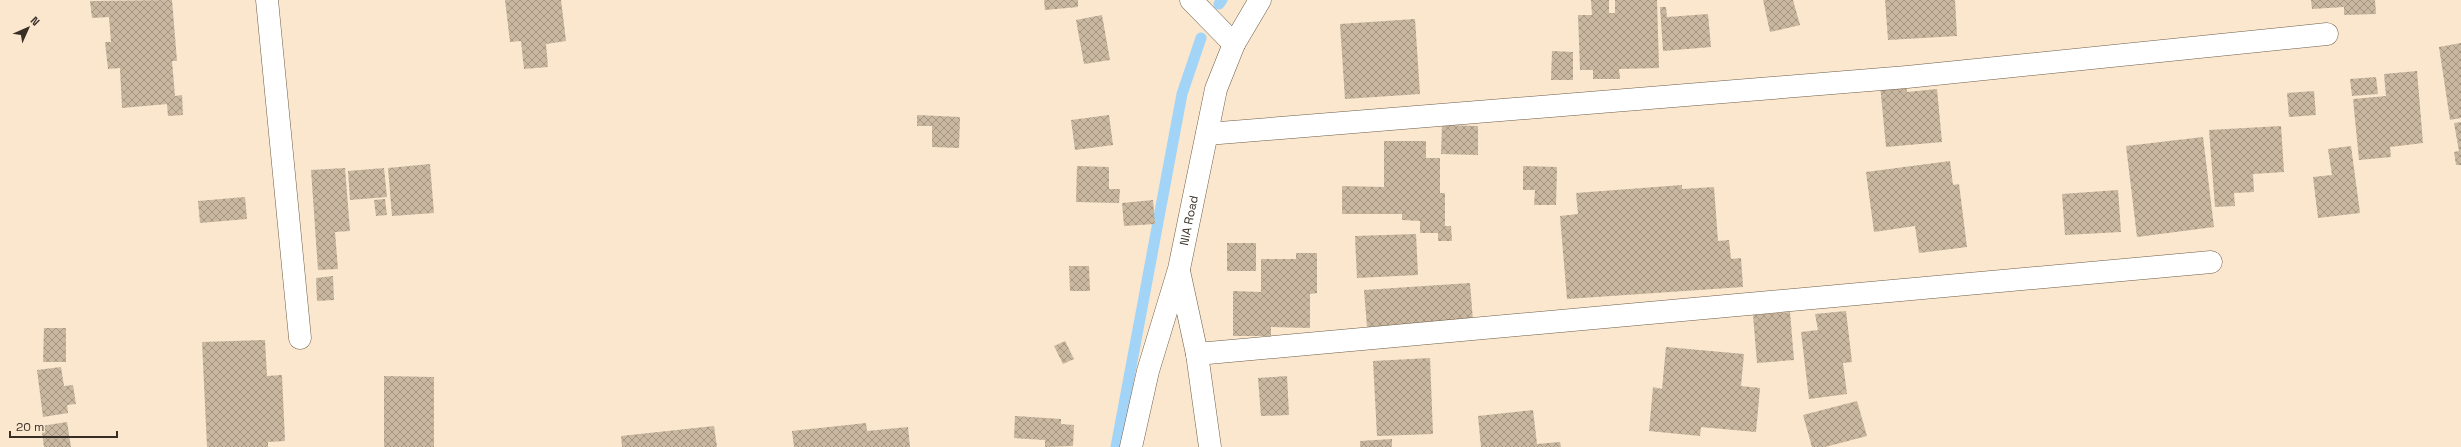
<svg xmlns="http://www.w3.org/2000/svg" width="2461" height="447" font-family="'Space Grotesk',sans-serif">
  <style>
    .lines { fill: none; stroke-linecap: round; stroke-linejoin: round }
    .stream { stroke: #a2d4f8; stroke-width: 11 }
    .building { fill: url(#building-cross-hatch) }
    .street-casing { stroke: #6d5d48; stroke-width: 23 }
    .street { stroke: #fff; stroke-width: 22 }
    .labels { text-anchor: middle; stroke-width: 3; stroke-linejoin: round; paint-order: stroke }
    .street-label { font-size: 12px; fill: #372f26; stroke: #fae7ce }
  </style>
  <defs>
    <pattern id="building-cross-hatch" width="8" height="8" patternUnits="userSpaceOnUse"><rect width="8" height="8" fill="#c9b7a0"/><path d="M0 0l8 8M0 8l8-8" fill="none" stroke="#a49582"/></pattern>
  </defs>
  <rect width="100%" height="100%" fill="#fae7ce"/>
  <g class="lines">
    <!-- stream -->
    <path class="stream" d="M 1219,4 L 1222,0
      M 1116,447 L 1182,94 L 1201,38"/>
  </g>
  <!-- building -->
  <path class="building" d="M 172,0 L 177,61 L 172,61 L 175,96 L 182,95 L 183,115 L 168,116 L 167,104 L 122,108 L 120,68 L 108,69 L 105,42 L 111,42 L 109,17 L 92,18 L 90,1 Z
    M 505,0 L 561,0 L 566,41 L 546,44 L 548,67 L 524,69 L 521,41 L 510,42 Z
    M 1044,0 L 1078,0 L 1078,7 L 1045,10 Z
    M 1591,0 L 1609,0 L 1609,13 L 1615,13 L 1615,0 L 1657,0 L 1659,68 L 1619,69 L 1620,79 L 1593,79 L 1593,70 L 1580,70 L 1578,15 L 1592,15 Z
    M 1763,0 L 1793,0 L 1800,25 L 1770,32 Z
    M 1885,0 L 1955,0 L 1957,36 L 1888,40 Z
    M 2311,0 L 2375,0 L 2376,14 L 2344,15 L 2344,7 L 2312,9 Z
    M 1660,7 L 1666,7 L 1667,17 L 1708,14 L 1711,47 L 1663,51 Z
    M 1102,15 L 1110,60 L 1084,64 L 1076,20 Z
    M 1415,19 L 1420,94 L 1345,99 L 1340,24 Z
    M 2461,43 L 2461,118 L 2450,120 L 2439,47 Z
    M 1552,51 L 1573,52 L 1573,80 L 1551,80 Z
    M 2417,71 L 2423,143 L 2390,147 L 2391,157 L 2359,160 L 2353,99 L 2386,96 L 2384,74 Z
    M 2376,77 L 2378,94 L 2352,96 L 2350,79 Z
    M 1906,82 L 1907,92 L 1937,89 L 1942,142 L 1886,147 L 1880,85 Z
    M 2314,91 L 2316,115 L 2289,117 L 2287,93 Z
    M 917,115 L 960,117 L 959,148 L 932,147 L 932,126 L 917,126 Z
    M 1109,115 L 1113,145 L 1075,150 L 1071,120 Z
    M 2461,122 L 2461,165 L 2456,165 L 2454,152 L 2459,151 L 2454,123 Z
    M 1442,125 L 1478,126 L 1478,155 L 1441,154 Z
    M 2281,126 L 2284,172 L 2253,174 L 2254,192 L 2234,193 L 2235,206 L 2215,207 L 2209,130 Z
    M 2203,137 L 2214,227 L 2137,237 L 2126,146 Z
    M 1384,141 L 1426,141 L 1426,158 L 1440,158 L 1440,193 L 1445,193 L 1445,226 L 1451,226 L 1452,241 L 1438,241 L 1438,233 L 1420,233 L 1420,221 L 1402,220 L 1402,214 L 1342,214 L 1342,186 L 1384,187 Z
    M 2351,146 L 2360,213 L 2318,218 L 2313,177 L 2332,175 L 2328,149 Z
    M 1950,161 L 1953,185 L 1959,184 L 1967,247 L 1919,253 L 1915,226 L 1874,232 L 1866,172 Z
    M 430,164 L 434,213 L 392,216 L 388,168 Z
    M 1077,166 L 1109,167 L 1109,189 L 1120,189 L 1119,203 L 1076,202 Z
    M 1523,166 L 1557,167 L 1556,205 L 1534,205 L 1535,190 L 1523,190 Z
    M 345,168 L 350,231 L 335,232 L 338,269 L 318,270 L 311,170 Z
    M 384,168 L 387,197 L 350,200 L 348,171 Z
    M 1682,185 L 1682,189 L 1714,187 L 1718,241 L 1729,240 L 1731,259 L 1741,258 L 1743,287 L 1567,299 L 1560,216 L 1578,214 L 1576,193 Z
    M 2118,190 L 2121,232 L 2065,235 L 2062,194 Z
    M 245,197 L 247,219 L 200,223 L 198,201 Z
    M 385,199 L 387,215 L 376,216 L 374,200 Z
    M 1153,200 L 1155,224 L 1124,226 L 1122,203 Z
    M 1416,234 L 1418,275 L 1357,278 L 1355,236 Z
    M 1227,243 L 1256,243 L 1256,271 L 1227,271 Z
    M 1296,253 L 1317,253 L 1317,293 L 1310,294 L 1310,328 L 1271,327 L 1271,336 L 1233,336 L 1233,291 L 1261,292 L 1261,259 L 1296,259 Z
    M 1069,266 L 1089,266 L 1090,291 L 1070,291 Z
    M 333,276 L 334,300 L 317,301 L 316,278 Z
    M 1470,283 L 1473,321 L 1367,327 L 1364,290 Z
    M 1846,311 L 1852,362 L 1843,363 L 1847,394 L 1809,399 L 1801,332 L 1818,330 L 1815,314 Z
    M 1790,312 L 1794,360 L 1757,363 L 1753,315 Z
    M 44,328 L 66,328 L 66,362 L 43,362 Z
    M 265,340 L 267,376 L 282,375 L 285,441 L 268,442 L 268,447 L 207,447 L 202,342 Z
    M 1065,341 L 1074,359 L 1063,364 L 1054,346 Z
    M 1666,347 L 1744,354 L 1741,386 L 1760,388 L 1756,432 L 1701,427 L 1700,436 L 1649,431 L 1653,387 L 1662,389 Z
    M 1430,358 L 1433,434 L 1377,436 L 1373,361 Z
    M 61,367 L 64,386 L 73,385 L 76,404 L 67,405 L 68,413 L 43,417 L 37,370 Z
    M 384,376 L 434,377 L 434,447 L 384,447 Z
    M 1287,376 L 1289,415 L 1261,416 L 1258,378 Z
    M 1857,401 L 1867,436 L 1825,447 L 1812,447 L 1803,415 Z
    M 1533,410 L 1537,444 L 1560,442 L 1561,447 L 1481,447 L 1478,416 Z
    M 1015,416 L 1061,419 L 1061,424 L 1074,425 L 1073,446 L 1045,447 L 1045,440 L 1014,438 Z
    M 67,422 L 71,447 L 44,447 L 41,426 Z
    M 866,423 L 867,431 L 908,427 L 910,447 L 794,447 L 792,431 Z
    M 714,426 L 717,447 L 622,447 L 621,436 Z
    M 1392,439 L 1392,447 L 1360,447 L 1360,441 Z"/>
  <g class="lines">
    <!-- street casing -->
    <g class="street-casing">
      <g id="street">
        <path d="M 267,0 L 300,338"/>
        <path d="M 1191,0 L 1234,44"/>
        <path d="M 1207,134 L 1907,77 L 2327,34"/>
        <path d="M 1179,271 L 1197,354 L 1210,447"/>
        <path d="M 1197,354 L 2211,262"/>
        <path id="s1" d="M 1131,447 L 1148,371 L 1179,269 L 1216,89 L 1234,44 L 1260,0"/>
      </g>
    </g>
    <!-- street -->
    <use href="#street" class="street"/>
  </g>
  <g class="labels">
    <!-- street labels -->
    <g class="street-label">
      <text dy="4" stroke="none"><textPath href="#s1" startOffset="234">NIA Road</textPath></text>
    </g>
  </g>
  <!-- north arrow -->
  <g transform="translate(28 28) rotate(45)" stroke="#fae7ce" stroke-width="3" paint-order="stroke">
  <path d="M0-3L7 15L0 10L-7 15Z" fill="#372f26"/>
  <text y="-6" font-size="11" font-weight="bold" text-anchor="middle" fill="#372f26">N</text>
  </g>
  <!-- scale -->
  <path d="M10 431v6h107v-6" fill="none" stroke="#372f26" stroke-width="2"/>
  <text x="16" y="431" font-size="12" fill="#372f26" stroke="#fae7ce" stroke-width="3" paint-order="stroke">20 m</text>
</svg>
